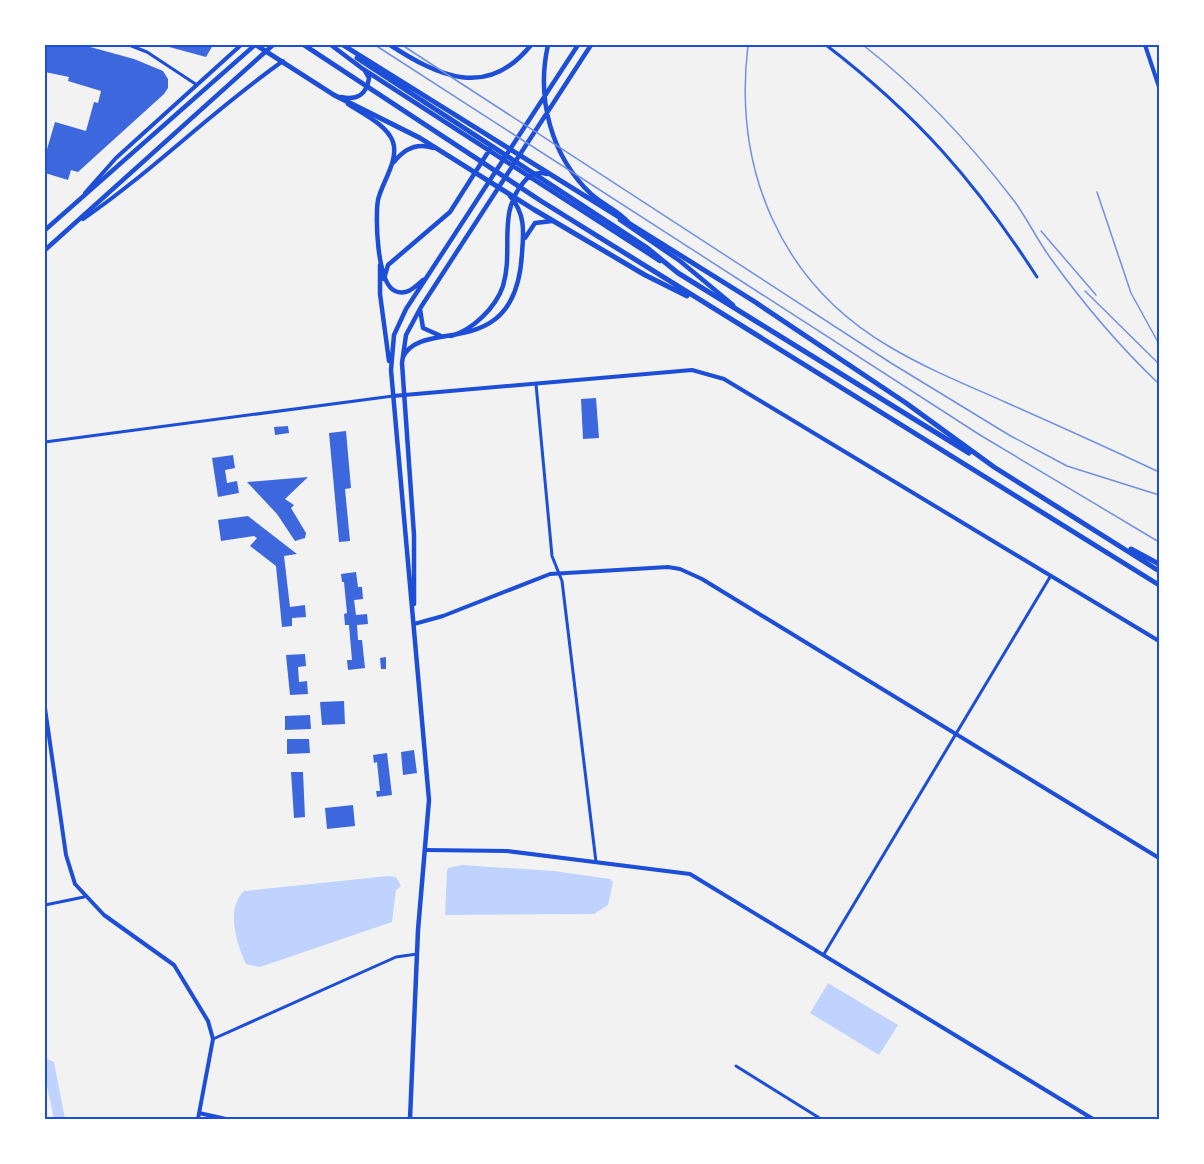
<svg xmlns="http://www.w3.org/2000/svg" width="1204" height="1164" font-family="Bitter,serif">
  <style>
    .water { fill: #bfd3fe }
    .building { fill: #3d67dc }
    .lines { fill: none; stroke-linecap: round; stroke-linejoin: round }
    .minor { stroke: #1d4ed8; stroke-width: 3 }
    .tertiary { stroke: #1d4ed8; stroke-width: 4 }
    .secondary { stroke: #1d4ed8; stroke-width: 4.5 }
    .primary { stroke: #1d4ed8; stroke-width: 5 }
    .rail { stroke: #7290e2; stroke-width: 1.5 }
    .neatline { fill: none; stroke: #1d4ed8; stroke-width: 2 }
  </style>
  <rect width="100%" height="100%" fill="#f2f2f2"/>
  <!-- water -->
  <path class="water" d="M 462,865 L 554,871 L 610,879 L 613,882 L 608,905 L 594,914 L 445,915 L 447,871 L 448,868 Z
    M 388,876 L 396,877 L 401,886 L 396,890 L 392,922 L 260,967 L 246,964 C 237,944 225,909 244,891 Z
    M 828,983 L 898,1025 L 879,1055 L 810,1013 Z
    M 45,1058 L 54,1062 L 65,1119 L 54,1119 L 45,1076 Z"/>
  <!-- building -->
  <path class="building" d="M 45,45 L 83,45 L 134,59 L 163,71 L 168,79 L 168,88 L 164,94 L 78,172 L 71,170 L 68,180 L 45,173 L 45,156 L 55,122 L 86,131 L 94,102 L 98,103 L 101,91 L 68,81 L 69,77 L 45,72 Z
    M 162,45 L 213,45 L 206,57 Z
    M 596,398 L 599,438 L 583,439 L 581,399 Z
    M 288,426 L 289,433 L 275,435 L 274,427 Z
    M 346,431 L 351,488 L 345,489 L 350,541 L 339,542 L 329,433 Z
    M 233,455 L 235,468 L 225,470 L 227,483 L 237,481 L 239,493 L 218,497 L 212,458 Z
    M 308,477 L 285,499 L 294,505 L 291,508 L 306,533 L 305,538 L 295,541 L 277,514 L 247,482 Z
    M 248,516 L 297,554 L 284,556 L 290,607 L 305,605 L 306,617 L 292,618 L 292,626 L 282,627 L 276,566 L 250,546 L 257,538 L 254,536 L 221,541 L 218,520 Z
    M 356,572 L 358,587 L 362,587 L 363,599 L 354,600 L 356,615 L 367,614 L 368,624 L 357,625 L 358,640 L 362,640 L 365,668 L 348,670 L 347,660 L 352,660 L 349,625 L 345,625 L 344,614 L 347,613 L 344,582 L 342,582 L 341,574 Z
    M 305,654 L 306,666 L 298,667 L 299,682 L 307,681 L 308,694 L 290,695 L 286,655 Z
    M 386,657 L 386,669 L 381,669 L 380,658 Z
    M 344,701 L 345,724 L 322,725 L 320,702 Z
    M 310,715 L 311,729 L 285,730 L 285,716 Z
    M 287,739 L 309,739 L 310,753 L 287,754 Z
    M 414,750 L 417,773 L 403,775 L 401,752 Z
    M 387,753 L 392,795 L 377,797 L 376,791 L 380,791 L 377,762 L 374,763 L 373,755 Z
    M 291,772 L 303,772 L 305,817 L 294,818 Z
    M 353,805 L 355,826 L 327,829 L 325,808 Z"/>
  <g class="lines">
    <!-- minor -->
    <path class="minor" d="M 129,45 L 147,52 L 197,85
      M 826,45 C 917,115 975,181 1037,277
      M 536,384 L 552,556 L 562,581 L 596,862
      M 45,442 L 393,396
      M 45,905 L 84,897
      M 824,954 L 1050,577
      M 213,1039 L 396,957 L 417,954
      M 736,1066 L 821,1119"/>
    <!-- tertiary -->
    <path class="tertiary" d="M 1145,45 L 1159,87
      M 85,193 L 116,158 L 241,45
      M 83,219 C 153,171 213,110 283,61
      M 393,396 L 692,370 L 724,379 L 1159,641
      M 414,624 L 443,616 L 550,574 L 668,567 L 680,569 L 702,579 L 1159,858
      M 45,708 L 66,855 L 75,884 L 104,915 L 174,965 L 208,1021 L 213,1039 L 198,1119
      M 426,850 L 507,851 L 690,874 L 1093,1119
      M 199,1113 L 226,1119"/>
    <!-- secondary -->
    <path class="secondary" d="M 331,45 L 363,69 L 660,261
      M 390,45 C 438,76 487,100 531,45
      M 548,45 C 536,98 551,156 591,194 C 603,205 618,210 628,222
      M 341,97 C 357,101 367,94 369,78 L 365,71
      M 348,104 C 363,114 387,125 393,142 C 399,161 382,182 378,200 C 375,218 377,283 395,291 C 407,296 415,287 423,280
      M 394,162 C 404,149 416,142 433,148
      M 620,220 L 680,261 L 733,305
      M 45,230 L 255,45
      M 525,238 L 535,223 L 552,221
      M 45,250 L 273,45
      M 380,265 L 380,294 L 389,361
      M 384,279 L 388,265 L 450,212 L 490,149
      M 420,309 L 423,328 L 441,336
      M 451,336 C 473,330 496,307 503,286 C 514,250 497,214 523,183 C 529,175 536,171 547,174
      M 403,357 C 422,316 516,366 522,253 C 524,231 525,213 510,196
      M 414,604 L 414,535 L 402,363 L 406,335 L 421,307 L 591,45
      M 410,1119 L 418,930 L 429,800 L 391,370 L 394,335 L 406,309 L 578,45"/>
    <!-- primary -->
    <path class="primary" d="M 256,45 L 334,95 L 420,138 L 533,209 L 645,275 L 687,296
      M 304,45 L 541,201 L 1159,585
      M 343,45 L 752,300 L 906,403 L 994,467 L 1159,571
      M 357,58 L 646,247 L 678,273 L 969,453
      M 1131,549 L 1159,564"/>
    <!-- rail -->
    <path class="rail" d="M 375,45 L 980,435 L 1159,542
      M 402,45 L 891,363 L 1009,435 L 1067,466 L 1159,495
      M 748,45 C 733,169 780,283 890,347 C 927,369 967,385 1005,402 C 1057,425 1108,448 1159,472
      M 863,45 C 922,91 970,143 1015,202 C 1027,219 1037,239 1049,256 C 1082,302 1118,345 1159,384
      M 1097,192 L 1131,293 L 1159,344
      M 1041,231 L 1096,295
      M 1085,291 L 1159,364"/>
  </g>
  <!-- border -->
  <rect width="1204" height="1164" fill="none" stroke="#ffffff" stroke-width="93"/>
  <rect x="46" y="46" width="1112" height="1072" class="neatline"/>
</svg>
